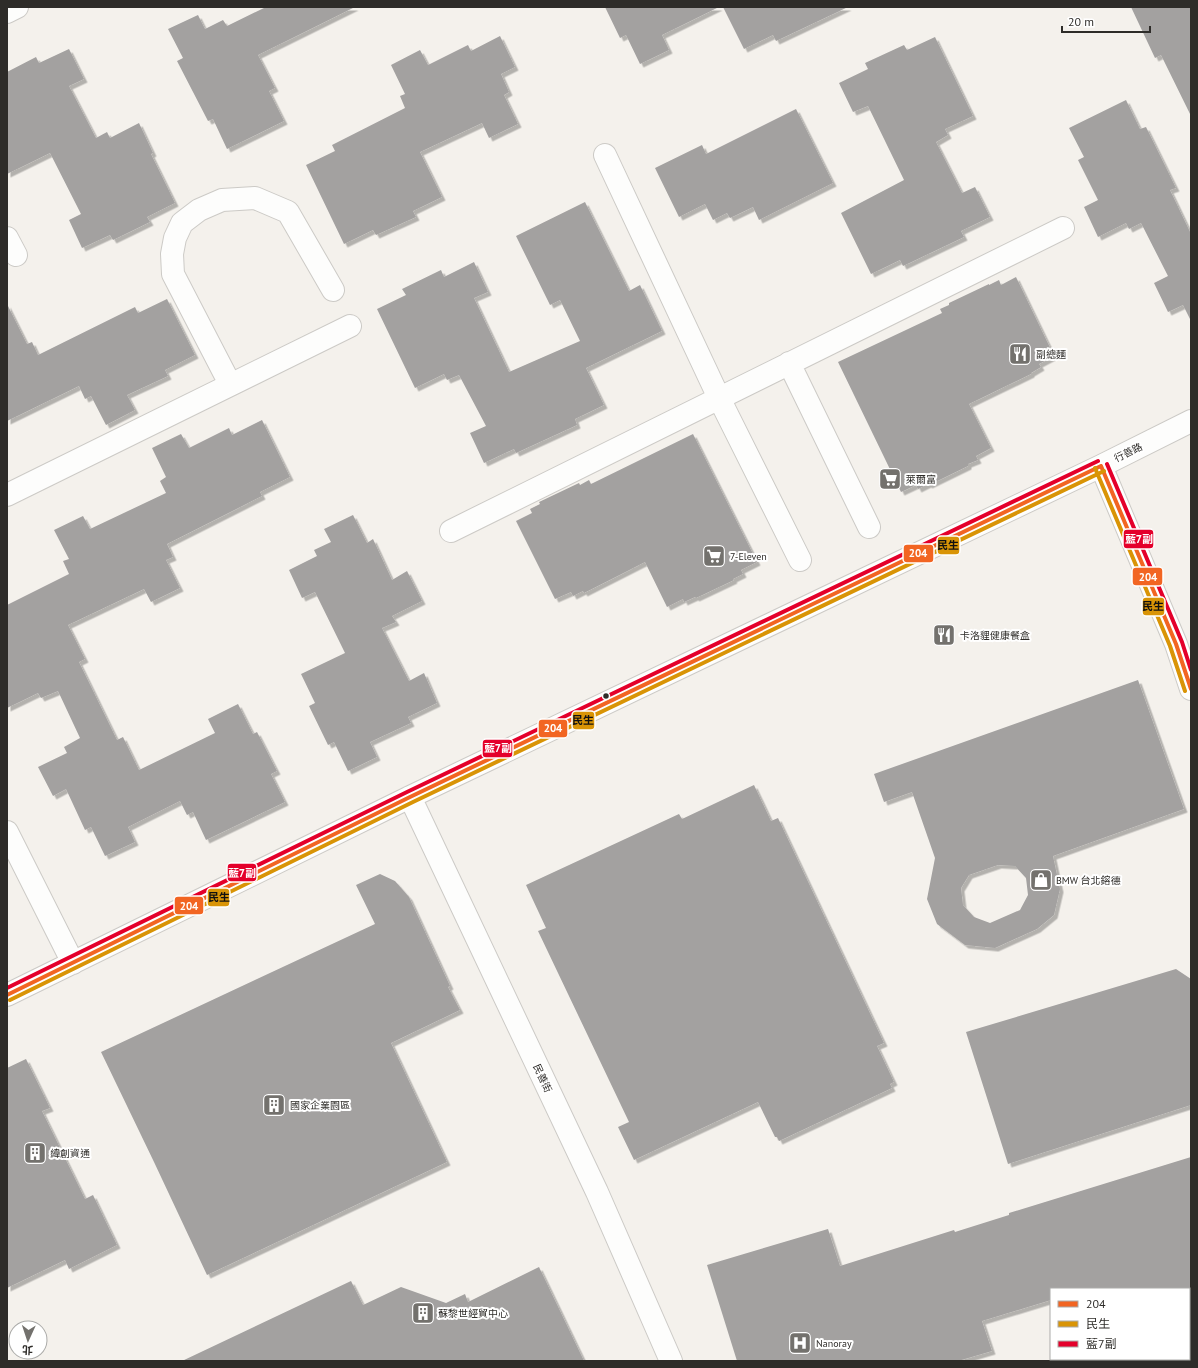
<svg xmlns="http://www.w3.org/2000/svg" width="1198" height="1368" font-family="'PT Sans','Noto Sans TC',sans-serif">
  <style>
    .building { fill: #a3a1a0; fill-rule: evenodd; filter: url(#shadow) }
    .lines { fill: none; stroke-linecap: round; stroke-linejoin: round }
    .minor-casing { stroke: #cccac6; stroke-width: 24 }
    .minor { stroke: #fdfdfc; stroke-width: 22 }
    .bus-1-casing { stroke: #fff; stroke-width: 7 }
    .bus-2-casing { stroke: #fff; stroke-width: 7 }
    .bus-3-casing { stroke: #fff; stroke-width: 7 }
    .bus-1 { stroke: #f26522; stroke-width: 4 }
    .bus-2 { stroke: #d99406; stroke-width: 4 }
    .bus-3 { stroke: #e4002b; stroke-width: 4 }
    .bus-dot { fill: #2e2c29; stroke: #fff; stroke-width: 1.5 }
    .labels { text-anchor: middle; stroke-width: 4; stroke-linejoin: round; paint-order: stroke }
    .poi-label { font-size: 10px; fill: #2e2c29; stroke: #fff; text-anchor: start }
    .street-label { font-size: 10px; fill: #2e2c29; stroke: #fff }
    .line-badge { stroke: #fff; stroke-width: 1.5 }
    .badge-label { font-size: 11px; text-anchor: middle; font-weight: bold; fill: #fff }
    .pale-badge-label { font-size: 11px; text-anchor: middle; font-weight: bold; fill: #111 }
  </style>
  <defs>
    <filter id="shadow"><feDropShadow dx="3.5" dy="3.5" stdDeviation="0" flood-color="#0004"/></filter>
  </defs>
  <rect width="100%" height="100%" fill="#f4f1ec"/>
  <!-- building -->
  <path class="building" d="M 266,7 L 355,7 L 258,55 L 275,88 L 269,91 L 284,121 L 227,149 L 213,119 L 208,121 L 177,61 L 183,58 L 168,29 L 198,15 L 205,29 L 223,20 L 227,26 Z
    M 605,7 L 719,7 L 662,35 L 669,50 L 640,64 L 626,35 L 620,38 Z
    M 723,7 L 848,7 L 776,41 L 773,35 L 744,49 Z
    M 1131,7 L 1191,7 L 1191,116 L 1161,55 L 1155,58 Z
    M 500,36 L 515,67 L 501,74 L 509,92 L 504,95 L 518,124 L 489,138 L 482,123 L 420,152 L 442,197 L 413,211 L 416,217 L 376,235 L 373,230 L 344,244 L 306,165 L 335,151 L 332,145 L 405,108 L 400,96 L 405,94 L 391,65 L 420,50 L 428,65 L 468,45 L 471,51 Z
    M 935,37 L 973,116 L 945,129 L 948,135 L 936,142 L 962,193 L 975,187 L 990,217 L 961,231 L 964,237 L 903,266 L 900,260 L 871,274 L 841,213 L 904,180 L 868,106 L 853,112 L 839,83 L 868,69 L 865,63 L 904,45 L 907,50 Z
    M 69,49 L 84,79 L 69,86 L 96,138 L 107,132 L 110,138 L 139,123 L 153,153 L 151,154 L 175,203 L 147,217 L 150,222 L 113,240 L 110,235 L 82,248 L 69,220 L 81,214 L 50,153 L 7,174 L 7,72 L 36,57 L 39,63 Z
    M 1126,100 L 1140,129 L 1146,127 L 1176,188 L 1170,190 L 1191,234 L 1191,321 L 1183,305 L 1168,312 L 1154,283 L 1168,276 L 1141,223 L 1129,229 L 1126,223 L 1098,237 L 1084,207 L 1098,200 L 1078,160 L 1084,157 L 1069,128 Z
    M 796,109 L 833,183 L 759,220 L 753,207 L 730,218 L 727,213 L 713,220 L 705,204 L 679,217 L 655,168 L 702,145 L 706,154 Z
    M 585,202 L 629,291 L 640,285 L 662,331 L 586,368 L 604,405 L 575,419 L 577,425 L 516,453 L 514,449 L 484,463 L 470,433 L 486,426 L 459,375 L 447,380 L 444,374 L 415,388 L 377,309 L 406,295 L 402,289 L 441,270 L 444,277 L 474,262 L 488,292 L 474,298 L 509,372 L 580,341 L 560,300 L 550,305 L 516,236 Z
    M 1016,277 L 1054,356 L 1039,364 L 1041,367 L 1031,373 L 1031,374 L 969,404 L 991,448 L 976,456 L 978,460 L 968,464 L 968,466 L 929,485 L 928,484 L 918,489 L 916,485 L 901,492 L 838,362 L 942,313 L 940,309 L 949,305 L 949,303 L 989,284 L 989,285 L 999,280 L 1001,285 Z
    M 167,299 L 195,355 L 165,370 L 168,376 L 127,395 L 135,410 L 106,425 L 91,396 L 85,399 L 79,386 L 7,421 L 7,304 L 27,344 L 32,342 L 38,355 L 135,307 L 138,313 Z
    M 262,420 L 290,477 L 260,492 L 262,496 L 167,544 L 173,557 L 166,560 L 180,588 L 151,602 L 144,589 L 68,625 L 85,659 L 79,662 L 117,740 L 123,737 L 139,770 L 215,733 L 208,719 L 238,704 L 253,734 L 257,732 L 277,771 L 271,774 L 285,802 L 206,840 L 193,812 L 187,815 L 180,801 L 128,827 L 135,842 L 105,856 L 91,827 L 85,830 L 66,789 L 53,796 L 38,767 L 67,753 L 64,747 L 80,738 L 58,691 L 41,698 L 38,693 L 7,708 L 7,605 L 69,574 L 63,561 L 69,559 L 54,530 L 83,516 L 90,529 L 166,493 L 160,481 L 166,477 L 152,448 L 181,434 L 189,448 L 229,428 L 232,435 Z
    M 693,434 L 757,562 L 741,570 L 743,574 L 733,579 L 734,580 L 696,598 L 695,597 L 684,602 L 683,599 L 667,607 L 645,562 L 584,593 L 583,591 L 573,596 L 571,592 L 555,599 L 516,521 L 532,513 L 530,509 L 540,504 L 539,502 L 579,483 L 580,485 L 589,480 L 591,484 Z
    M 353,515 L 367,543 L 373,539 L 392,580 L 407,571 L 422,601 L 392,616 L 396,622 L 382,628 L 409,681 L 424,673 L 437,703 L 408,717 L 411,723 L 370,742 L 377,757 L 348,771 L 334,742 L 328,745 L 309,706 L 315,703 L 301,674 L 345,653 L 315,592 L 302,598 L 289,570 L 317,556 L 314,550 L 331,542 L 324,529 Z
    M 1138,680 L 1184,809 L 1053,856 L 1060,889 L 1054,915 L 1037,929 L 995,948 L 965,945 L 937,924 L 927,899 L 935,858 L 912,792 L 884,802 L 874,774 ZM 998,865 L 1015,866 L 1026,878 L 1028,895 L 1020,910 L 990,923 L 974,917 L 963,905 L 961,888 L 969,875 Z
    M 754,785 L 771,821 L 778,818 L 884,1043 L 877,1046 L 894,1082 L 890,1084 L 892,1088 L 779,1141 L 777,1137 L 775,1137 L 758,1102 L 634,1160 L 618,1127 L 629,1122 L 538,931 L 546,928 L 526,885 L 679,814 L 682,819 Z
    M 380,874 L 395,881 L 409,897 L 450,986 L 448,987 L 460,1010 L 391,1043 L 447,1162 L 207,1275 L 154,1162 L 101,1052 L 375,924 L 356,885 Z
    M 1176,969 L 1191,979 L 1191,1105 L 1008,1164 L 966,1032 Z
    M 26,1059 L 50,1108 L 42,1111 L 85,1199 L 93,1195 L 117,1245 L 69,1269 L 65,1260 L 7,1288 L 7,1068 Z
    M 1191,1157 L 1191,1289 L 1051,1289 L 1051,1300 L 982,1321 L 992,1351 L 958,1361 L 737,1361 L 707,1265 L 828,1229 L 840,1266 L 954,1230 L 955,1232 L 1009,1215 L 1009,1213 Z
    M 539,1267 L 584,1361 L 182,1361 L 351,1281 L 363,1305 L 401,1287 L 446,1303 L 465,1294 L 468,1302 Z"/>
  <g class="lines">
    <!-- minor casing -->
    <g class="minor-casing">
      <path id="minor" d="M 7,12 L 17,7
        M 605,155 L 719,398 L 800,560
        M 7,238 L 16,255
        M 789,363 L 869,527
        M 230,384 L 173,274 L 172,254 L 175,238 L 182,223 L 199,210 L 222,200 L 255,198 L 288,212 L 333,290
        M 1101,466 L 1176,644 L 1191,689
        M 7,495 L 350,326
        M 451,531 L 1063,228
        M 410,797 L 597,1192 L 671,1361
        M 7,832 L 73,963
        M 7,995 L 410,797 L 1101,466 L 1191,421"/>
    </g>
    <!-- minor -->
    <use href="#minor" class="minor"/>
    <!-- bus-1 casing -->
    <g class="bus-1-casing">
      <path id="bus-1" d="M 1101,466 L 1176,644 L 1191,689
        M 7,995 L 410,797 L 1101,466"/>
    </g>
    <!-- bus-2 casing -->
    <g class="bus-2-casing">
      <path id="bus-2" d="M 1095,468 L 1170,646 L 1185,691
        M 10,1000 L 413,802 L 1104,471"/>
    </g>
    <!-- bus-3 casing -->
    <g class="bus-3-casing">
      <path id="bus-3" d="M 1107,464 L 1182,642 L 1191,670
        M 7,988 L 407,792 L 1098,461"/>
    </g>
    <!-- bus-1 -->
    <use href="#bus-1" class="bus-1"/>
    <!-- bus-2 -->
    <use href="#bus-2" class="bus-2"/>
    <!-- bus-3 -->
    <use href="#bus-3" class="bus-3"/>
  </g>
  <!-- icons -->
  <defs>
    <g id="restaurant-square" transform="scale(1.15)"><rect x="-9" y="-9" width="18" height="18" rx="4" fill="#73716d" stroke="#fff"/><path d="M-5-6h1v4h1v-4h1v4h1v-4h1v5L-1.5 .5V6h-2V.5L-5-1ZM5-6V6H3V1.5H1.5Q1.5-4 5-6Z" fill="#fff"/></g>
    <g id="supermarket-square" transform="scale(1.15)"><rect x="-9" y="-9" width="18" height="18" rx="4" fill="#73716d" stroke="#fff"/><path d="M-6-5.5h2.5l.6 2H6L4.5 2H-2.5L-4.4-4H-6ZM-1.5 3.2a1.3 1.3 0 1 0 .1 0ZM3 3.2a1.3 1.3 0 1 0 .1 0Z" fill="#fff"/></g>
    <g id="shop-square" transform="scale(1.15)"><rect x="-9" y="-9" width="18" height="18" rx="4" fill="#73716d" stroke="#fff"/><path d="M-5-2.5h2.3a2.7 3.5 0 0 1 5.4 0H5L5.5 6h-11ZM-1.5-2.5h3a1.5 2.3 0 0 0-3 0Z" fill="#fff"/></g>
    <g id="building-square" transform="scale(1.15)"><rect x="-9" y="-9" width="18" height="18" rx="4" fill="#73716d" stroke="#fff"/><path d="M-4-6H4V6H1V3H-1V6H-4ZM-2.5-4.3h1.7v1.8h-1.7ZM.8-4.3h1.7v1.8H.8ZM-2.5-1h1.7V.8h-1.7ZM.8-1h1.7V.8H.8Z" fill="#fff"/></g>
    <g id="hospital-square" transform="scale(1.15)"><rect x="-9" y="-9" width="18" height="18" rx="4" fill="#73716d" stroke="#fff"/><path d="M-5-5h3v3.5h4V-5h3V5h-3V1.5h-4V5h-3Z" fill="#fff"/></g>
  </defs>
  <g fill-rule="evenodd">
    <use href="#restaurant-square" x="1020" y="354"/>
    <use href="#supermarket-square" x="890" y="479"/>
    <use href="#supermarket-square" x="714" y="556"/>
    <use href="#restaurant-square" x="944" y="635"/>
    <use href="#shop-square" x="1041" y="880"/>
    <use href="#building-square" x="274" y="1105"/>
    <use href="#building-square" x="35" y="1153"/>
    <use href="#building-square" x="423" y="1313"/>
    <use href="#hospital-square" x="800" y="1343"/>
  </g>
  <!-- markers -->
  <circle class="bus-dot" cx="606" cy="696" r="3.5"/>
  <g class="labels">
    <!-- poi labels -->
    <g class="poi-label">
      <text x="1036" y="358">副總麵</text>
      <text x="906" y="483">萊爾富</text>
      <text x="730" y="560">7-Eleven</text>
      <text x="960" y="639">卡洛貍健康餐盒</text>
      <text x="1056" y="884">BMW 台北鎔德</text>
      <text x="290" y="1109">國家企業園區</text>
      <text x="50" y="1157">緯創資通</text>
      <text x="438" y="1317">蘇黎世經貿中心</text>
      <text x="816" y="1347">Nanoray</text>
    </g>
    <!-- street labels -->
    <g class="street-label">
      <text transform="translate(1128 452) rotate(-26)" y="4">行善路</text>
      <text transform="translate(543 1078) rotate(65)" y="4">民善街</text>
    </g>
  </g>
  <g class="line-badge">
    <rect x="1123" y="529" width="31" height="20" rx="4" fill="#e4002b"/>
    <rect x="937" y="536" width="23" height="19" rx="4" fill="#d99406"/>
    <rect x="903" y="544" width="31" height="19" rx="4" fill="#f26522"/>
    <rect x="1132" y="567" width="31" height="19" rx="4" fill="#f26522"/>
    <rect x="1142" y="597" width="23" height="19" rx="4" fill="#d99406"/>
    <rect x="572" y="711" width="23" height="19" rx="4" fill="#d99406"/>
    <rect x="538" y="719" width="30" height="19" rx="4" fill="#f26522"/>
    <rect x="482" y="739" width="31" height="19" rx="4" fill="#e4002b"/>
    <rect x="227" y="863" width="30" height="19" rx="4" fill="#e4002b"/>
    <rect x="207" y="888" width="23" height="19" rx="4" fill="#d99406"/>
    <rect x="174" y="896" width="30" height="19" rx="4" fill="#f26522"/>
  </g>
  <g class="badge-label">
    <text x="1139" y="543">藍7副</text>
    <text x="918" y="557">204</text>
    <text x="1148" y="581">204</text>
    <text x="553" y="732">204</text>
    <text x="498" y="752">藍7副</text>
    <text x="242" y="877">藍7副</text>
    <text x="189" y="910">204</text>
  </g>
  <g class="pale-badge-label">
    <text x="948" y="549">民生</text>
    <text x="1153" y="610">民生</text>
    <text x="583" y="724">民生</text>
    <text x="219" y="901">民生</text>
  </g>
  <!-- border -->
  <rect width="1198" height="1368" fill="none" stroke="#2e2c29" stroke-width="16"/>
  <!-- legend -->
  <rect x="1050" y="1288" width="140" height="72" fill="#ffffff" stroke="#ababa9"/>
  <rect x="1058" y="1301" width="20" height="6" fill="#f26522" stroke="#ababa9"/>
  <text x="1086" y="1308" font-size="12" fill="#2e2c29">204</text>
  <rect x="1058" y="1321" width="20" height="6" fill="#d99406" stroke="#ababa9"/>
  <text x="1086" y="1328" font-size="12" fill="#2e2c29">民生</text>
  <rect x="1058" y="1341" width="20" height="6" fill="#e4002b" stroke="#ababa9"/>
  <text x="1086" y="1348" font-size="12" fill="#2e2c29">藍7副</text>
  <!-- north arrow -->
  <g transform="translate(28 1340) rotate(183)"><circle r="19" fill="#ffffff" stroke="#ababa9"/>
  <path d="M0-3L7 15L0 10L-7 15Z" fill="#73716d"/>
  <text y="-6" font-size="11" font-weight="bold" text-anchor="middle" fill="#2e2c29">北</text>
  </g>
  <!-- scale -->
  <path d="M1062 26v6h88v-6" fill="none" stroke="#2e2c29" stroke-width="2"/>
  <text x="1068" y="26" font-size="12" fill="#2e2c29" stroke="#ffffff" stroke-width="3" paint-order="stroke">20 m</text>
</svg>
